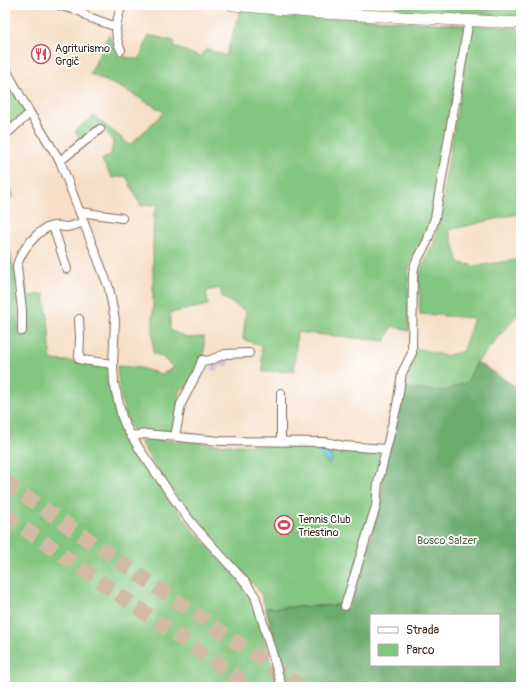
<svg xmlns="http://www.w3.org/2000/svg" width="526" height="692" font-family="Pangolin,sans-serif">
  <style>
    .industrial { fill: #cdbed3 }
    .green { fill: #83c680; stroke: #5f784f }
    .forest { fill: #6aab6e; stroke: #526a46; fill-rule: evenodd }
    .water { fill: #5bc6d5; stroke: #4b787a }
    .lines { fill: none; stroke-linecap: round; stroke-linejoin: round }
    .motorway-tunnel { stroke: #d1bba4; stroke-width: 15; stroke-dasharray: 15 8; stroke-linecap: butt }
    .minor-casing { stroke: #7c6959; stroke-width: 10 }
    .secondary-casing { stroke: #7c6959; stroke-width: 12 }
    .minor { stroke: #fff; stroke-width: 8 }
    .secondary { stroke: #fff; stroke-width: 11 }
    .labels { text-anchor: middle; stroke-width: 3.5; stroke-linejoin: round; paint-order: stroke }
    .poi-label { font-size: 11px; fill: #3b2a1e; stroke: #fff; text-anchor: start }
    .park-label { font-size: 11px; fill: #546140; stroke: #fff }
  </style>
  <rect width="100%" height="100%" fill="#fff"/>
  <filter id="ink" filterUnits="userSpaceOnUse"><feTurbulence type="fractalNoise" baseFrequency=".025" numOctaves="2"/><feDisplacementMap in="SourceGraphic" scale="8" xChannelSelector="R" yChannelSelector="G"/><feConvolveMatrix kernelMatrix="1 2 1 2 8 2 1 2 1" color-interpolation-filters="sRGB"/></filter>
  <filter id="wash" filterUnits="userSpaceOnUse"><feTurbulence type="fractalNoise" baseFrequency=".012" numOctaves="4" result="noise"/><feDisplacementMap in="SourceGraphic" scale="16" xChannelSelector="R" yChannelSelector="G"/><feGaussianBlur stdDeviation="0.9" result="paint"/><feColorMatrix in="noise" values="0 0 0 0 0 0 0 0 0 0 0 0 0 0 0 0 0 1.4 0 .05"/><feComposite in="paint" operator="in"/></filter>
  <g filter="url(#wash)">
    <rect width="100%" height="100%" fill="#f6dfc6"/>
    <!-- industrial -->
    <path class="industrial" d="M 229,359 L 229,366 L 220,366 L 217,372 L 211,369 L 216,360 Z"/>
    <!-- green -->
    <path class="green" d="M 397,5 L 521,5 L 521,16 L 396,12 Z
      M 240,11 L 465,25 L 432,213 L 424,239 L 411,260 L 408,274 L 409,331 L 392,326 L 385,341 L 297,332 L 294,371 L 263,372 L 261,346 L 243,339 L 246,311 L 222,297 L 220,288 L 206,291 L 208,305 L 170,313 L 170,330 L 187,338 L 204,337 L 204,357 L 187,388 L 181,387 L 172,434 L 133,432 C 122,411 119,390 117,366 L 140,368 L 161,374 L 174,368 L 162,357 L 153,353 L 153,245 L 154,214 L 158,204 L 141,206 L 126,176 L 112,178 L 102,160 L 111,154 L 113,142 L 106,131 L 99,125 L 81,139 L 75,131 L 94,116 L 130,145 L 164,112 L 124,89 L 90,74 L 109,34 L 118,55 L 139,60 L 149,35 L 174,41 L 174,47 L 201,57 L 207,49 L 226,56 Z
      M 471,25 L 521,28 L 521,213 L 449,230 L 459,263 L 477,266 L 521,259 L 521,310 L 477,362 L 467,382 L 445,391 L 404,389 L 417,348 L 446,356 L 463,351 L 474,318 L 420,314 L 419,274 L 434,243 L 444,193 L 443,193 C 452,137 463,81 471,25 Z
      M 5,75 L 27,113 L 5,132 Z
      M 5,180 L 6,180 L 14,197 L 5,199 Z
      M 5,233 L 14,268 L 19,335 L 27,334 L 21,278 L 25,281 L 29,296 L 44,294 L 48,319 L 51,360 L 81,362 L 110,367 L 114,399 L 123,429 L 135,451 L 192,529 L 245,586 L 253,601 L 278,687 L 5,687 Z
      M 149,439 L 228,445 L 325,446 L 347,450 L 383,454 L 375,505 L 343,605 L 266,608 L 265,607 L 261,594 L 257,588 L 215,544 L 191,514 L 155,467 L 140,441 L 142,440 Z"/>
    <!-- forest -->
    <path class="forest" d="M 477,362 L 521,390 L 521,687 L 289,687 L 265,607 L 266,608 L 343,605 L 348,609 L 380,506 L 382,482 L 404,389 L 445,391 L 467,382 ZM 371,615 L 499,615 L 499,665 L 371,665 Z"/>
    <!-- water -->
    <path class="water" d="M 324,448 L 333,460 L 328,464 L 318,452 Z"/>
  </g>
  <g filter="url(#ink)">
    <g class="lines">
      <!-- motorway-tunnel -->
      <path class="motorway-tunnel" d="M 5,482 L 301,687
        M 5,515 L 251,687"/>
      <!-- minor casing -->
      <g class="minor-casing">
        <path id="minor" d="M 58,5 L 82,12 L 88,17 L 111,25
          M 121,50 C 113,34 116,21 122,5
          M 5,68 L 27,108 L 60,161 L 109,288 L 115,320 L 113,364 L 114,383 L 122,417 L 126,427 L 142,453 L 181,509 L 195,527 L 246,583 L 255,596 L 282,687
          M 5,135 L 30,113
          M 60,161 L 100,129
          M 80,212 L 122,218
          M 53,226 L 67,269
          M 79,319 L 80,337 L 79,359 L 82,360 L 113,364
          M 22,331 L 22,310 L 17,267 C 19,253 38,228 53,226 C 57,225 61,226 65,227 C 71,227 78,224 84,222
          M 131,436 L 146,434 L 220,441 L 325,442 L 344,446 L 386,449
          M 175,437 L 181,404 L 198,371 L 202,360 L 208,361 L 225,354 L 249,353
          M 281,442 L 281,393
          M 345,606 L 376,506 L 378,483 L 397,405 L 402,373 L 412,353 L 413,273 L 415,264 L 427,242 L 435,218 L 469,20"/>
      </g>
      <!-- secondary casing -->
      <g class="secondary-casing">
        <path id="secondary" d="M 233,5 L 320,13 L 521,23"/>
      </g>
      <!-- minor -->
      <use href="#minor" class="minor"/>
      <!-- secondary -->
      <use href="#secondary" class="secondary"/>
    </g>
  </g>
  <!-- icons -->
  <defs>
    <g id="restaurant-ring" transform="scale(1)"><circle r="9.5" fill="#fff" stroke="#d1495b" stroke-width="1.5"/><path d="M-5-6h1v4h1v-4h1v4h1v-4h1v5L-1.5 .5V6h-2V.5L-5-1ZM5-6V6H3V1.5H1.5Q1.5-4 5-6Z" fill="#d1495b"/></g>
    <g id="stadium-ring" transform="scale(1)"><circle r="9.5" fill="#fff" stroke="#d1495b" stroke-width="1.5"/><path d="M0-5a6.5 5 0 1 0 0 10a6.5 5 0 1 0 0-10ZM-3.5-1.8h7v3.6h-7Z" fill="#d1495b"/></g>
  </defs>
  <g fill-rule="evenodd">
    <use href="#restaurant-ring" x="41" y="54"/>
    <use href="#stadium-ring" x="284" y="525"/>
  </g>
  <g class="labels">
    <!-- poi labels -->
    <g class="poi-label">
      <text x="55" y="52">Agriturismo<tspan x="55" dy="13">Grgič</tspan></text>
      <text x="298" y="523">Tennis Club<tspan x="298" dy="13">Triestino</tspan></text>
    </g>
    <!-- park labels -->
    <g class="park-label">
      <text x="447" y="544">Bosco Salzer</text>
    </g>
  </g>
  <!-- margin -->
  <rect width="526" height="692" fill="none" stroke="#fff" stroke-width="20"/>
  <!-- legend -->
  <rect x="370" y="614" width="130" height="52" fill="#ffffff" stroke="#b1aaa5"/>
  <rect x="378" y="627" width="20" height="6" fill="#ffffff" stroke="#b1aaa5"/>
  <text x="406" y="634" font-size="12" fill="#3b2a1e">Strada</text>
  <rect x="378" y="644" width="20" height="12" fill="#83c680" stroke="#b1aaa5"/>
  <text x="406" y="654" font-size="12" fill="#3b2a1e">Parco</text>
</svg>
